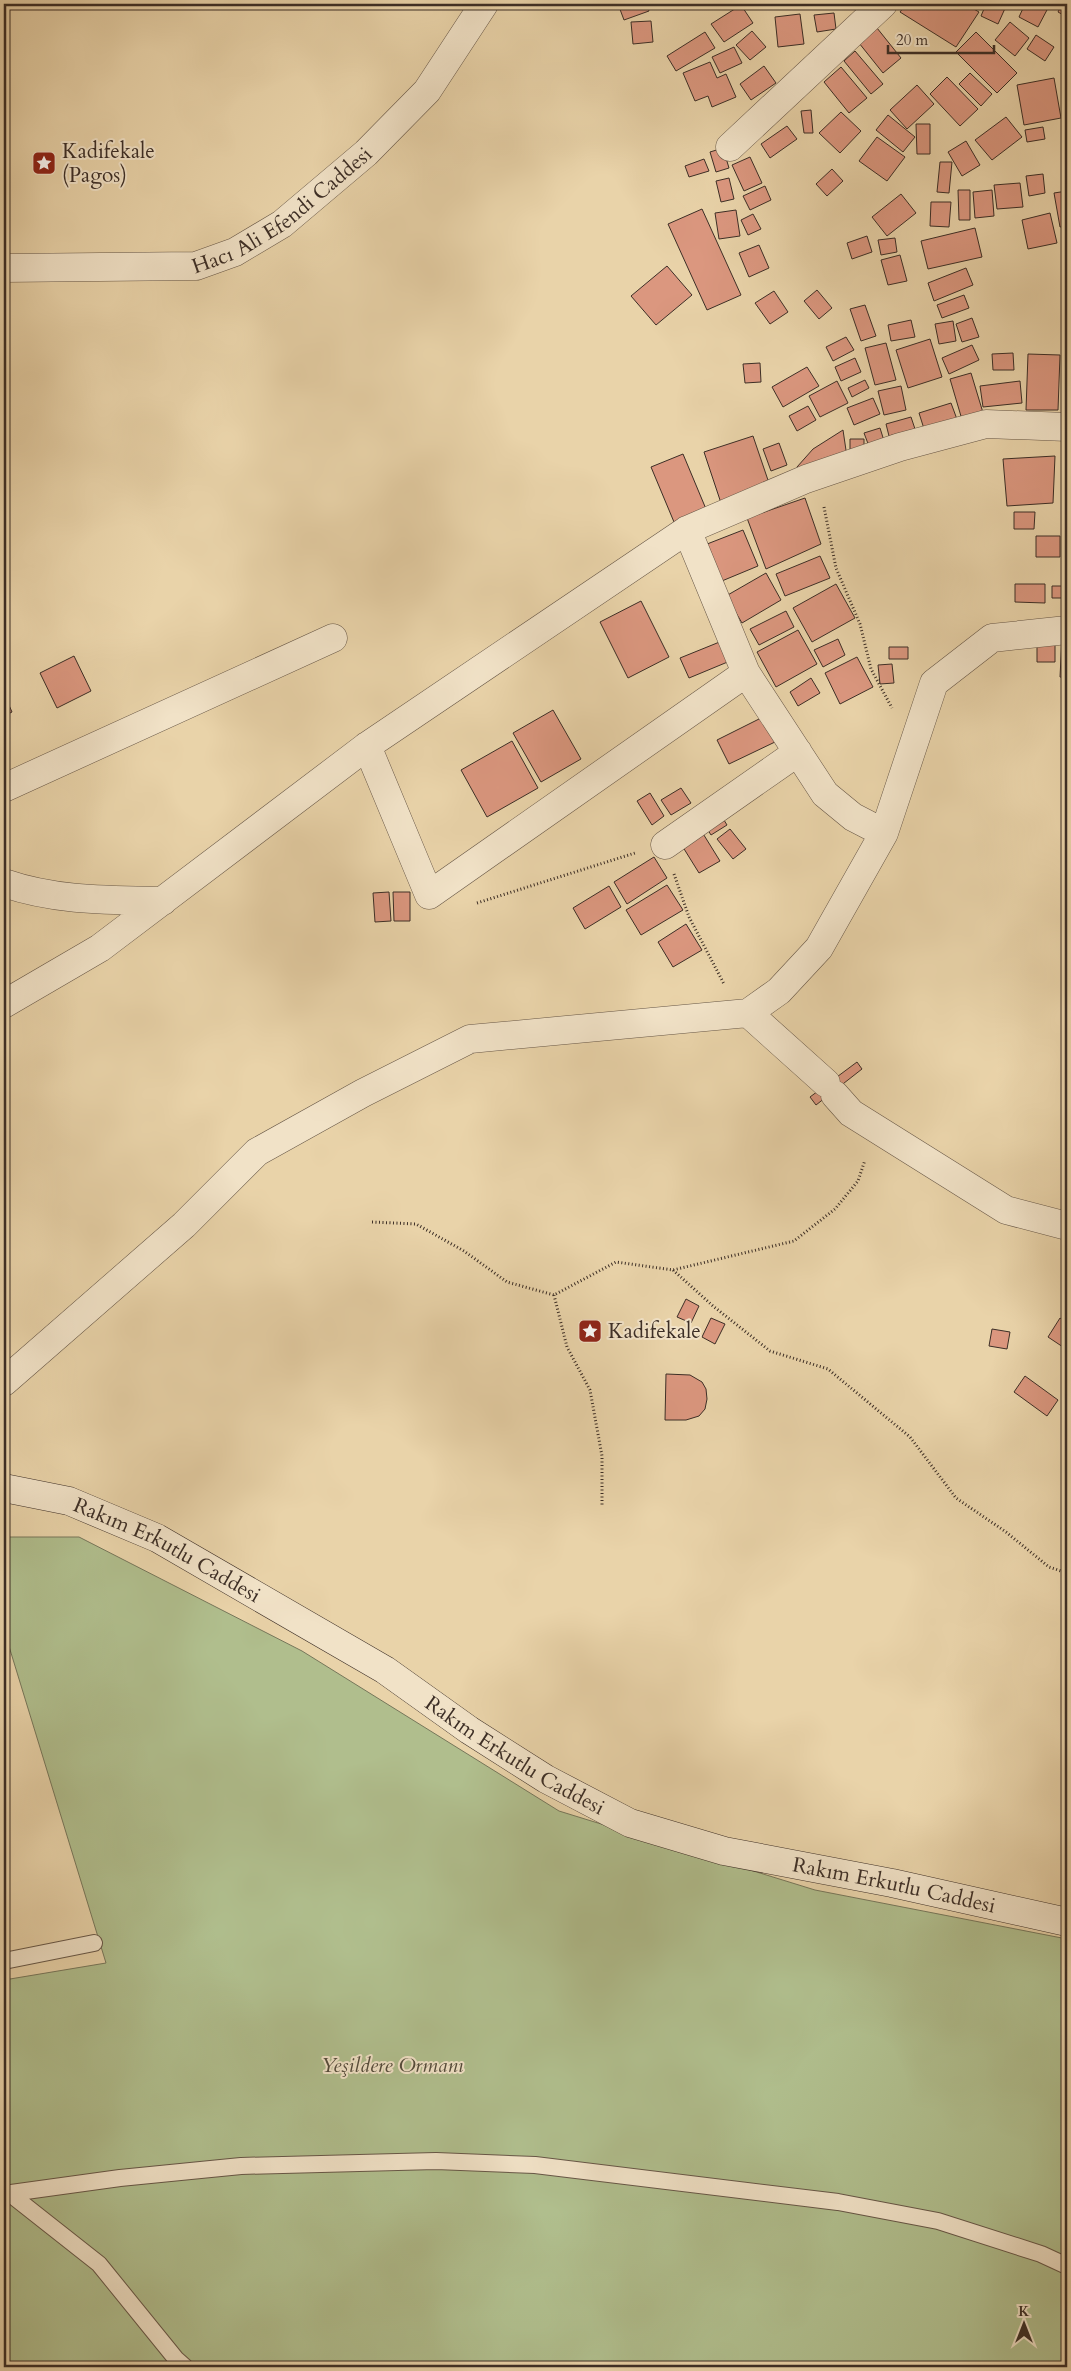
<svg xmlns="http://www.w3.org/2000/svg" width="1071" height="2371" font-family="Cardo,serif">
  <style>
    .green { fill: #b0be8d; stroke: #76765a }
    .building { fill: #db977f; stroke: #3c2e26 }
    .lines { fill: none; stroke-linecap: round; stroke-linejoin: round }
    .service-casing { stroke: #675747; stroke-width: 18 }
    .minor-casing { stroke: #675747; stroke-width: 29 }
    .tertiary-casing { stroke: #675747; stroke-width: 29 }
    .secondary-casing { stroke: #3c2e26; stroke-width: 29 }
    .path { stroke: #3c2e26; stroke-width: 3; stroke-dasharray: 1 2.5; stroke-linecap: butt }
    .service { stroke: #f1e2c7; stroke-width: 16 }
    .minor { stroke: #f1e2c7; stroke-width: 28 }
    .tertiary { stroke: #f1e2c7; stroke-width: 28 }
    .secondary { stroke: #f1e2c7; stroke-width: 28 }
    .labels { text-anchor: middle; stroke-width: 4; stroke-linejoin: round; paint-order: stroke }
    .poi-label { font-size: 21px; fill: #3c2e26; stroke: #f1e2c7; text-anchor: start }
    .street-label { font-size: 21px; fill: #3c2e26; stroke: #f1e2c7 }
    .park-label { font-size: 21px; font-style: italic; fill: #534b3b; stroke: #f1e2c7 }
  </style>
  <rect width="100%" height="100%" fill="#e9d3a9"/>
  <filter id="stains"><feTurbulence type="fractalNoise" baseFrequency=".004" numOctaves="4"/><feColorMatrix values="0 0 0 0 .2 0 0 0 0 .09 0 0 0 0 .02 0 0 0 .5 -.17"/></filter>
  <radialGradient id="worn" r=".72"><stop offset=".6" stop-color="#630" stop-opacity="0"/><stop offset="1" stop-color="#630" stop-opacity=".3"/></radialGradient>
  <!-- green -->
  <path class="green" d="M 4,1537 L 79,1537 L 302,1651 L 559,1811 L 815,1890 L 1067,1939 L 1067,2367 L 4,2367 L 4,1980 L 106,1963 L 4,1630 Z"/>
  <!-- building -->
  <path class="building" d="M 618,4 L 647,4 L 649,11 L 624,20 Z
    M 771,4 L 803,4 L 803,6 L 772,8 Z
    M 813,4 L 834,4 L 814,8 Z
    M 906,4 L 965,4 L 979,12 L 956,47 L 900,12 Z
    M 986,4 L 1007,4 L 998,24 L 981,16 Z
    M 1025,4 L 1039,4 L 1048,8 L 1038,27 L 1019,17 Z
    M 1062,4 L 1067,4 L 1067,17 L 1058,12 Z
    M 741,5 L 753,23 L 724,42 L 711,24 Z
    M 834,13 L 836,29 L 817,32 L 814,15 Z
    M 800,14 L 804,44 L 778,47 L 775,17 Z
    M 651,21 L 653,42 L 633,44 L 631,22 Z
    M 1010,22 L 1029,38 L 1015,56 L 995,40 Z
    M 877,28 L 901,58 L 883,73 L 859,43 Z
    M 752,31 L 766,47 L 750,60 L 736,45 Z
    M 705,32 L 715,48 L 676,71 L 667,56 Z
    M 976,32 L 1017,73 L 997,93 L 956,52 Z
    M 1036,35 L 1054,47 L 1045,61 L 1027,49 Z
    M 734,47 L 742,63 L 720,73 L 712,57 Z
    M 855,51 L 883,84 L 871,94 L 844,61 Z
    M 710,62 L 717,78 L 726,74 L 736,97 L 712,107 L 708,96 L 695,101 L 683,73 Z
    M 764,66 L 776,83 L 751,100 L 740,84 Z
    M 841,67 L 867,98 L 849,113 L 824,82 Z
    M 970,73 L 992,94 L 981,106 L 959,84 Z
    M 947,77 L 978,109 L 960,126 L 930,94 Z
    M 1054,78 L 1061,118 L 1024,125 L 1017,85 Z
    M 917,85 L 934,104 L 907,129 L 890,110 Z
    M 811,110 L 813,133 L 804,133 L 801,111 Z
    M 841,112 L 861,131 L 840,153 L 819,133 Z
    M 888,115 L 915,137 L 903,152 L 876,130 Z
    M 1006,117 L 1022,137 L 992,160 L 975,140 Z
    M 916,124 L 930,124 L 930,154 L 917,154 Z
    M 787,126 L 797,139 L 770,158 L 761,144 Z
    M 1043,127 L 1045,139 L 1027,142 L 1025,130 Z
    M 877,137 L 905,157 L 887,181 L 859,161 Z
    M 966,141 L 980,165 L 962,176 L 948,152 Z
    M 723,148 L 729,168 L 716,172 L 710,152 Z
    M 750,157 L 762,183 L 744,191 L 732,165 Z
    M 704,159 L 709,171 L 689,177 L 685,166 Z
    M 940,162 L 952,162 L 949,193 L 937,192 Z
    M 832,169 L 843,181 L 827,196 L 816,184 Z
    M 1043,174 L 1045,193 L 1029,196 L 1026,176 Z
    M 729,178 L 734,199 L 721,202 L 716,181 Z
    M 1020,183 L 1023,207 L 997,209 L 994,185 Z
    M 765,186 L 771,200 L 750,210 L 743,196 Z
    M 958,190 L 970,190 L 970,220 L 959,220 Z
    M 992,190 L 994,216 L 975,218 L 973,192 Z
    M 1067,191 L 1067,226 L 1060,227 L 1054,193 Z
    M 901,194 L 916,213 L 887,236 L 872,217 Z
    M 931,202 L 951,202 L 949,227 L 930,226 Z
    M 702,209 L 741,295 L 707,310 L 668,224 Z
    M 736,210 L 740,236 L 719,239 L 715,213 Z
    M 1050,213 L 1057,243 L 1028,249 L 1022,220 Z
    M 753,214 L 761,229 L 748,235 L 741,220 Z
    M 975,228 L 982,257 L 928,269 L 921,241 Z
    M 867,236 L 872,252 L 852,259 L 847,243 Z
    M 895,238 L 897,252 L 881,255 L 878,240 Z
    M 759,245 L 769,268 L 749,277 L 739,253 Z
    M 900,255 L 907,281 L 888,285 L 881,260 Z
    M 667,266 L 692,295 L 656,325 L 631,296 Z
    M 966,268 L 973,285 L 934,301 L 928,283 Z
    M 817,290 L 832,308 L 819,319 L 804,301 Z
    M 774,291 L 788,312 L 770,324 L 755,303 Z
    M 964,295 L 969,308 L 942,318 L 937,305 Z
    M 865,305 L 876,336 L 861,341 L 850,309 Z
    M 972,318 L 979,337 L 962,342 L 956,324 Z
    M 911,320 L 915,337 L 891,341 L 888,325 Z
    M 953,321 L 956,341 L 939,344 L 935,324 Z
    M 846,337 L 854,350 L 833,361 L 826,347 Z
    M 930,339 L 942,377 L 908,388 L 896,350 Z
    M 886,343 L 896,380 L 875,385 L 865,348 Z
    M 972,345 L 979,360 L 949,374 L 942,358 Z
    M 1013,353 L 1014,370 L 993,370 L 992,354 Z
    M 1028,354 L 1060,355 L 1058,410 L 1026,410 Z
    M 855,358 L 861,372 L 841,381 L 835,367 Z
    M 760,363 L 761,382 L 745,383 L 743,364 Z
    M 807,367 L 819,386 L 783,407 L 772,387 Z
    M 971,373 L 984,416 L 963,423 L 950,379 Z
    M 865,380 L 869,388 L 852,397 L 848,388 Z
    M 837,381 L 848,403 L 820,417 L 809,396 Z
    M 1020,381 L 1022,403 L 983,407 L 980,386 Z
    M 1065,381 L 1067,381 L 1067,414 L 1064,414 Z
    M 901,386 L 906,410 L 884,415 L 878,391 Z
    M 873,398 L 880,414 L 854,425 L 847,408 Z
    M 951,403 L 958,422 L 925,432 L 919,413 Z
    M 808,406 L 816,420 L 797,431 L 789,416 Z
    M 911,417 L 915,429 L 889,436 L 886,424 Z
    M 880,428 L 885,444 L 870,449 L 864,433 Z
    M 843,430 L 847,457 L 800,474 L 797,467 L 813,449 Z
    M 753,436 L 771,489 L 722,506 L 704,452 Z
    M 850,439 L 864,439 L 864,453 L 850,453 Z
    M 779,443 L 787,465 L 771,471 L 763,449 Z
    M 683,454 L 706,509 L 674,522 L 651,467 Z
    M 1055,456 L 1053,503 L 1007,506 L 1003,459 Z
    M 805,498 L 821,544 L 766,569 L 747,518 Z
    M 1014,512 L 1035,512 L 1034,529 L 1014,529 Z
    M 743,530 L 758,566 L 717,583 L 702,546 Z
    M 1065,534 L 1067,534 L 1067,568 L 1064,568 Z
    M 1036,536 L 1060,536 L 1060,557 L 1036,557 Z
    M 820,556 L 830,578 L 785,596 L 776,574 Z
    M 766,573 L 781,600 L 742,623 L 726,596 Z
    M 836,584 L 855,618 L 812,642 L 793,608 Z
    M 1015,584 L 1045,584 L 1045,603 L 1015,602 Z
    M 1052,586 L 1067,586 L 1067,598 L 1052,598 Z
    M 641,601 L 669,657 L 628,678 L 600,622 Z
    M 786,611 L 794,627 L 759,645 L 750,629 Z
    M 798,630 L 817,664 L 776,687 L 757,652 Z
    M 1062,637 L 1067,637 L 1067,678 L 1060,677 Z
    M 838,639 L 845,655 L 823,667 L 814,650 Z
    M 722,641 L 730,661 L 689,678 L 680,658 Z
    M 1037,641 L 1055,641 L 1055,662 L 1037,662 Z
    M 889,647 L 908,647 L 908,659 L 889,659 Z
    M 74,656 L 91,691 L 57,708 L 40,673 Z
    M 857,657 L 873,687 L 840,704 L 825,673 Z
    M 892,664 L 894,683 L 880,684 L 878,665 Z
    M 811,678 L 820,693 L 798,706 L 790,692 Z
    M 4,694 L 12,712 L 4,716 Z
    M 553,710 L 581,759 L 541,782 L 513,733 Z
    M 763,717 L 775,742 L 729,764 L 717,740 Z
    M 512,741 L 538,788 L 487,817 L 461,770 Z
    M 681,788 L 691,803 L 671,815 L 661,800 Z
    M 650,793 L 664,816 L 652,825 L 637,801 Z
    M 719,812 L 727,825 L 711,835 L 703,822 Z
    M 730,829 L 746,849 L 733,859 L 717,839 Z
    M 702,832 L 720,861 L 699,873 L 681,844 Z
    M 654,857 L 667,878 L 627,904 L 614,882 Z
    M 667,885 L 683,910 L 641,935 L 626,910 Z
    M 609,886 L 621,907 L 585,929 L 573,908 Z
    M 389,892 L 391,921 L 375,922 L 373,893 Z
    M 393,892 L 410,892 L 410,921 L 394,921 Z
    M 686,924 L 702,950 L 673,967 L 658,942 Z
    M 857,1062 L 862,1069 L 816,1105 L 810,1097 Z
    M 686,1299 L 699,1306 L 691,1323 L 677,1317 Z
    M 711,1318 L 725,1324 L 715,1344 L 702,1337 Z
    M 1060,1318 L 1067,1323 L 1067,1341 L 1063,1347 L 1048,1337 Z
    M 992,1329 L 1010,1332 L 1007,1349 L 989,1346 Z
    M 666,1374 L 690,1375 L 702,1382 L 706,1389 L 707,1399 L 705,1409 L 699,1416 L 686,1420 L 665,1420 Z
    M 1025,1376 L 1058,1400 L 1047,1416 L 1014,1392 Z"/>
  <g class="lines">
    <!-- service casing -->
    <g class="service-casing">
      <path id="service" d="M 4,1961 L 94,1943
        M 9,2193 L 99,2264 L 176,2359 L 185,2367
        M 4,2194 L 120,2178 L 241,2166 L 436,2161 L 535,2165 L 838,2202 L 938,2221 L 1041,2254 L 1067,2266"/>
    </g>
    <!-- minor casing -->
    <g class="minor-casing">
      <path id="minor" d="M 730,147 L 883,4
        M 687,530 L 746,673 L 825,794 L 853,817 L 884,833
        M 367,746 L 429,895 L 746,673
        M 4,788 L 333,638
        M 665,845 L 798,752
        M 4,883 C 56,901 108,900 163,901
        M 4,1004 L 100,948 L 367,746 L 687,530 L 806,479 L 900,447 L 986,424 L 1067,427
        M 748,1013 L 826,1083
        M 835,1095 L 851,1113 L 1006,1210 L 1067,1226
        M 4,1382 L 184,1225 L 257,1152 L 363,1093 L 470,1039 L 748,1013 L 779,991 L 819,948 L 884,833 L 934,683 L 992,638 L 1067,630"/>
    </g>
    <!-- tertiary casing -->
    <g class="tertiary-casing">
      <g id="tertiary">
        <path id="s1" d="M 4,268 L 196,266 L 235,252 L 282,224 L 366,153 L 427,91 L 484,4"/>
      </g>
    </g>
    <!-- secondary casing -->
    <g class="secondary-casing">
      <g id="secondary">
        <path id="s2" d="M 4,1488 L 69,1501 L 157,1538 L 385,1670 L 469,1730 L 546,1779 L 630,1823 L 724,1851 L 892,1883 L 1067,1922"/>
      </g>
    </g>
    <!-- path -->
    <path class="path" d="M 824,507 L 836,568 L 860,624 L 871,669 L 892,708
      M 674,874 L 689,917 L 724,984
      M 477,903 L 635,853
      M 372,1222 L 416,1224 L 464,1251 L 507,1282 L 554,1295 L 616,1262 L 673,1270 L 794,1241 L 835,1209 L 858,1181 L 865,1160
      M 673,1270 L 713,1306 L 770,1351 L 828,1369 L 910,1437 L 956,1498 L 1006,1532 L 1049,1567 L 1067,1573
      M 554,1295 L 567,1347 L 590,1390 L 602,1456 L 602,1506"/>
    <!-- service -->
    <use href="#service" class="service"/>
    <!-- minor -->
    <use href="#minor" class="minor"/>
    <!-- tertiary -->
    <use href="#tertiary" class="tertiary"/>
    <!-- secondary -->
    <use href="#secondary" class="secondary"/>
  </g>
  <!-- icons -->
  <defs>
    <g id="sight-square" transform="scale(1.25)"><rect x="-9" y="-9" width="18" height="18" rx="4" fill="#8f2418" stroke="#f1e2c7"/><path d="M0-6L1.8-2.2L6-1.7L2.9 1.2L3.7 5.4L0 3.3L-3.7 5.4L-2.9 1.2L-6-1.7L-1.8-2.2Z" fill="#fff"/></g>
  </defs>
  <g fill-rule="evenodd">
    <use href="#sight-square" x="44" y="163"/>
    <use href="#sight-square" x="590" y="1331"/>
  </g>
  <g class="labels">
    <!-- poi labels -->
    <g class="poi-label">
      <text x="62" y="158">Kadifekale<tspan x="62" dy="24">(Pagos)</tspan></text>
      <text x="608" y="1338">Kadifekale</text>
    </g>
    <!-- street labels -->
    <g class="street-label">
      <text dy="7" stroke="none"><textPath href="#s1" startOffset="295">Hacı Ali Efendi Caddesi</textPath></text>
      <text dy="7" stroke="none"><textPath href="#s2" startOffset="176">Rakım Erkutlu Caddesi</textPath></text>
      <text dy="7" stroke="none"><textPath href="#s2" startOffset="581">Rakım Erkutlu Caddesi</textPath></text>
      <text dy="7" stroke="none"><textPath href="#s2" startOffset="986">Rakım Erkutlu Caddesi</textPath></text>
    </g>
    <!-- park labels -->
    <g class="park-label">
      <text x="392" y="2072">Yeşildere Ormanı</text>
    </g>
  </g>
  <!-- margin -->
  <rect width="1071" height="2371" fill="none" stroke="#e9d3a9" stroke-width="20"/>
  <rect x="5" y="5" width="1061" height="2361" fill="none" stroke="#3c2e26" stroke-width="2.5"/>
  <rect x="10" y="10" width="1051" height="2351" fill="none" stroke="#3c2e26"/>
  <!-- north arrow -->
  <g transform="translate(1024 2324)" stroke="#f1e2c7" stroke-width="4" paint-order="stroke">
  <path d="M0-4L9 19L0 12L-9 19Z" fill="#3c2e26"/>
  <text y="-8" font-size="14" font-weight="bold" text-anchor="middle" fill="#3c2e26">K</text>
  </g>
  <!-- scale -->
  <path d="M888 45v8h106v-8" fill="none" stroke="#3c2e26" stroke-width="2.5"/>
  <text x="896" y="45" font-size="15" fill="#3c2e26" stroke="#f1e2c7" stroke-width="4" paint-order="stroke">20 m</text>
  <rect width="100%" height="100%" filter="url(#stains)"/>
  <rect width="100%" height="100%" fill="url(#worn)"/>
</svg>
